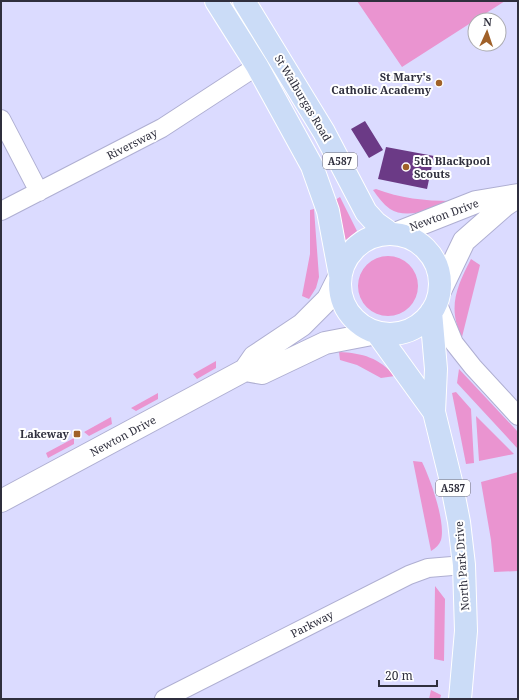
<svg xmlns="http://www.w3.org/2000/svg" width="519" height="700" font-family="'Noto Serif',serif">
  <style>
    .green { fill: #ea94d0 }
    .building { fill: #6b3a86 }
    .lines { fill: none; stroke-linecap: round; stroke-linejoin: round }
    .minor-casing { stroke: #afafd2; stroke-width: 20 }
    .secondary-casing { stroke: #afafd2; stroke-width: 24 }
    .primary-casing { stroke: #fff; stroke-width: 24 }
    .minor { stroke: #fff; stroke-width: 18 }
    .secondary { stroke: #fff; stroke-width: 22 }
    .primary { stroke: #cbdcf7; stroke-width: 22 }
    .poi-dot { fill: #a06129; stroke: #fff; stroke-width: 1.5 }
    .labels { text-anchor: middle; stroke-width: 4; stroke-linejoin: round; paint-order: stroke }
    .shield { fill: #fff; stroke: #6d6d77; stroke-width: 1 }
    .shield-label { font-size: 10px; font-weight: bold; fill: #2f2f3d }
    .poi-label { font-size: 11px; font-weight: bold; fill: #2f2f3d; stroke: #fff; text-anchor: end }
    .street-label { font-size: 11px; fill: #2f2f3d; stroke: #fff }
  </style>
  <rect width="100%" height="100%" fill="#dbdbff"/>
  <!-- green -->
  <path class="green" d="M 357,1 L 505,1 L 402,67 Z
    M 376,189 C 399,198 426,201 450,201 L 452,204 C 435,208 406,220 390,209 C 383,204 378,197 373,190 Z
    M 340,197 L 357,231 L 343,242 L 335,200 Z
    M 314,209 L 319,277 L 316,288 L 309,299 L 302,296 L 310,254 L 310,210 Z
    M358 286a30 30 0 1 1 60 0a30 30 0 1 1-60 0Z
    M 471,259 L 480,265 L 462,337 C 447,308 457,286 471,259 Z
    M 339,352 C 363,353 379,358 395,376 L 381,378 L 357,365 L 340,360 Z
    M 216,361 L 216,368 L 197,379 L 193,374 Z
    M 459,369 L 518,432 L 518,449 L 457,383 Z
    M 456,392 L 471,409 L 474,463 L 466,464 L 452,393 Z
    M 158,393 L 158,399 L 136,411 L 131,408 Z
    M 476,416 L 514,454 L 479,461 Z
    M 111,417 L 112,424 L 89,436 L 84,432 Z
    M 74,438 L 74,444 L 48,458 L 46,453 Z
    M 413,461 L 422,462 C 430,478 446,522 441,540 C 439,545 436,548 431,551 Z
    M 518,472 L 518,571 L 494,572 L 491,540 L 481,482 Z
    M 435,586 L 445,599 L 444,661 L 434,659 Z
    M 431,690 L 441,695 L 440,699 L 429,699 Z"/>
  <!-- building -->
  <path class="building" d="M 365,121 L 383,150 L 369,158 L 351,129 Z
    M 386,147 L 434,156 L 427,189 L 378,179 Z"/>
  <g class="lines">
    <!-- minor casing -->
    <g class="minor-casing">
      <path id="minor" d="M 1,119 L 39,192
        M 1,211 L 162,128 L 257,66
        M 437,302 L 454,343 L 473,367 L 518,416
        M 164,699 L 409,575 L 428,568 L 464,565"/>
    </g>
    <!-- secondary casing -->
    <g class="secondary-casing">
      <path id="secondary" d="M 395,234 L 476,202 L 518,195
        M 440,291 L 464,241 L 505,205 L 517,197
        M 245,370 L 262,373 L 325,343 L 377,333
        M 1,501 L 245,370 L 254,357 L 302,325 L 328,299 L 340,275"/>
    </g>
    <!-- primary casing -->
    <g class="primary-casing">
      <path id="primary" d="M 216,1 L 257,66 L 312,166 L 328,211 L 340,275
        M 244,1 L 324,132 L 366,212 L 376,223 L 390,233
        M340 284a50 50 0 1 1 100 0a50 50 0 1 1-100 0Z
        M 431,312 L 436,369 L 434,412 L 451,481 L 459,522 L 464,565 L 466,631 L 460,699
        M 377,333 L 434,412"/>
    </g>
    <!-- minor -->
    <use href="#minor" class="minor"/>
    <!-- secondary -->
    <use href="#secondary" class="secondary"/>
    <!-- primary -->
    <use href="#primary" class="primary"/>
  </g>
  <!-- markers -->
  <g class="poi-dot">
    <circle cx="439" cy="83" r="4"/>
    <circle cx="406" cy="167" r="4"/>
    <rect x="73" y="430" width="8" height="8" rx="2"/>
  </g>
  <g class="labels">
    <!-- shield labels -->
    <g class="shield">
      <rect x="323" y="153" width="34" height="16" rx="3"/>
      <rect x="436" y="480" width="34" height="16" rx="3"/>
    </g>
    <g class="shield-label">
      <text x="340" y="165">A587</text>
      <text x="453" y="492">A587</text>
    </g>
    <!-- poi labels -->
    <g class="poi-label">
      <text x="431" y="81">St Mary's<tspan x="431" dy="13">Catholic Academy</tspan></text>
      <text x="414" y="165" text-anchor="start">5th Blackpool<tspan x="414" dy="13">Scouts</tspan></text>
      <text x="69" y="438">Lakeway</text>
    </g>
    <!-- street labels -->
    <g class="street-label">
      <text transform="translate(303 98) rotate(59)" y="4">St Walburgas Road</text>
      <text transform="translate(132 144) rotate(-27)" y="4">Riversway</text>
      <text transform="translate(444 215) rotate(-20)" y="4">Newton Drive</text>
      <text transform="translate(123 436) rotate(-28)" y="4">Newton Drive</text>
      <text transform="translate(462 566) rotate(-94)" y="4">North Park Drive</text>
      <text transform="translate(312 624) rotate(-27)" y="4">Parkway</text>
    </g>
  </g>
  <!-- border -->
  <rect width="519" height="700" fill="none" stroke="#2f2f3d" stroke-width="4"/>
  <!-- north arrow -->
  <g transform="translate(487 32) rotate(3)"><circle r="19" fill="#ffffff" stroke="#acacb1"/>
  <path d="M0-3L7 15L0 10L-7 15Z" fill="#a06129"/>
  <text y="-6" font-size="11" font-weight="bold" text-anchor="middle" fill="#2f2f3d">N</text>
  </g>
  <!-- scale -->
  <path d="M379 680v6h58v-6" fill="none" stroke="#2f2f3d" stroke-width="2"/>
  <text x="385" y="680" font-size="12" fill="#2f2f3d" stroke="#ffffff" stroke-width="3" paint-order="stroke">20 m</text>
</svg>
